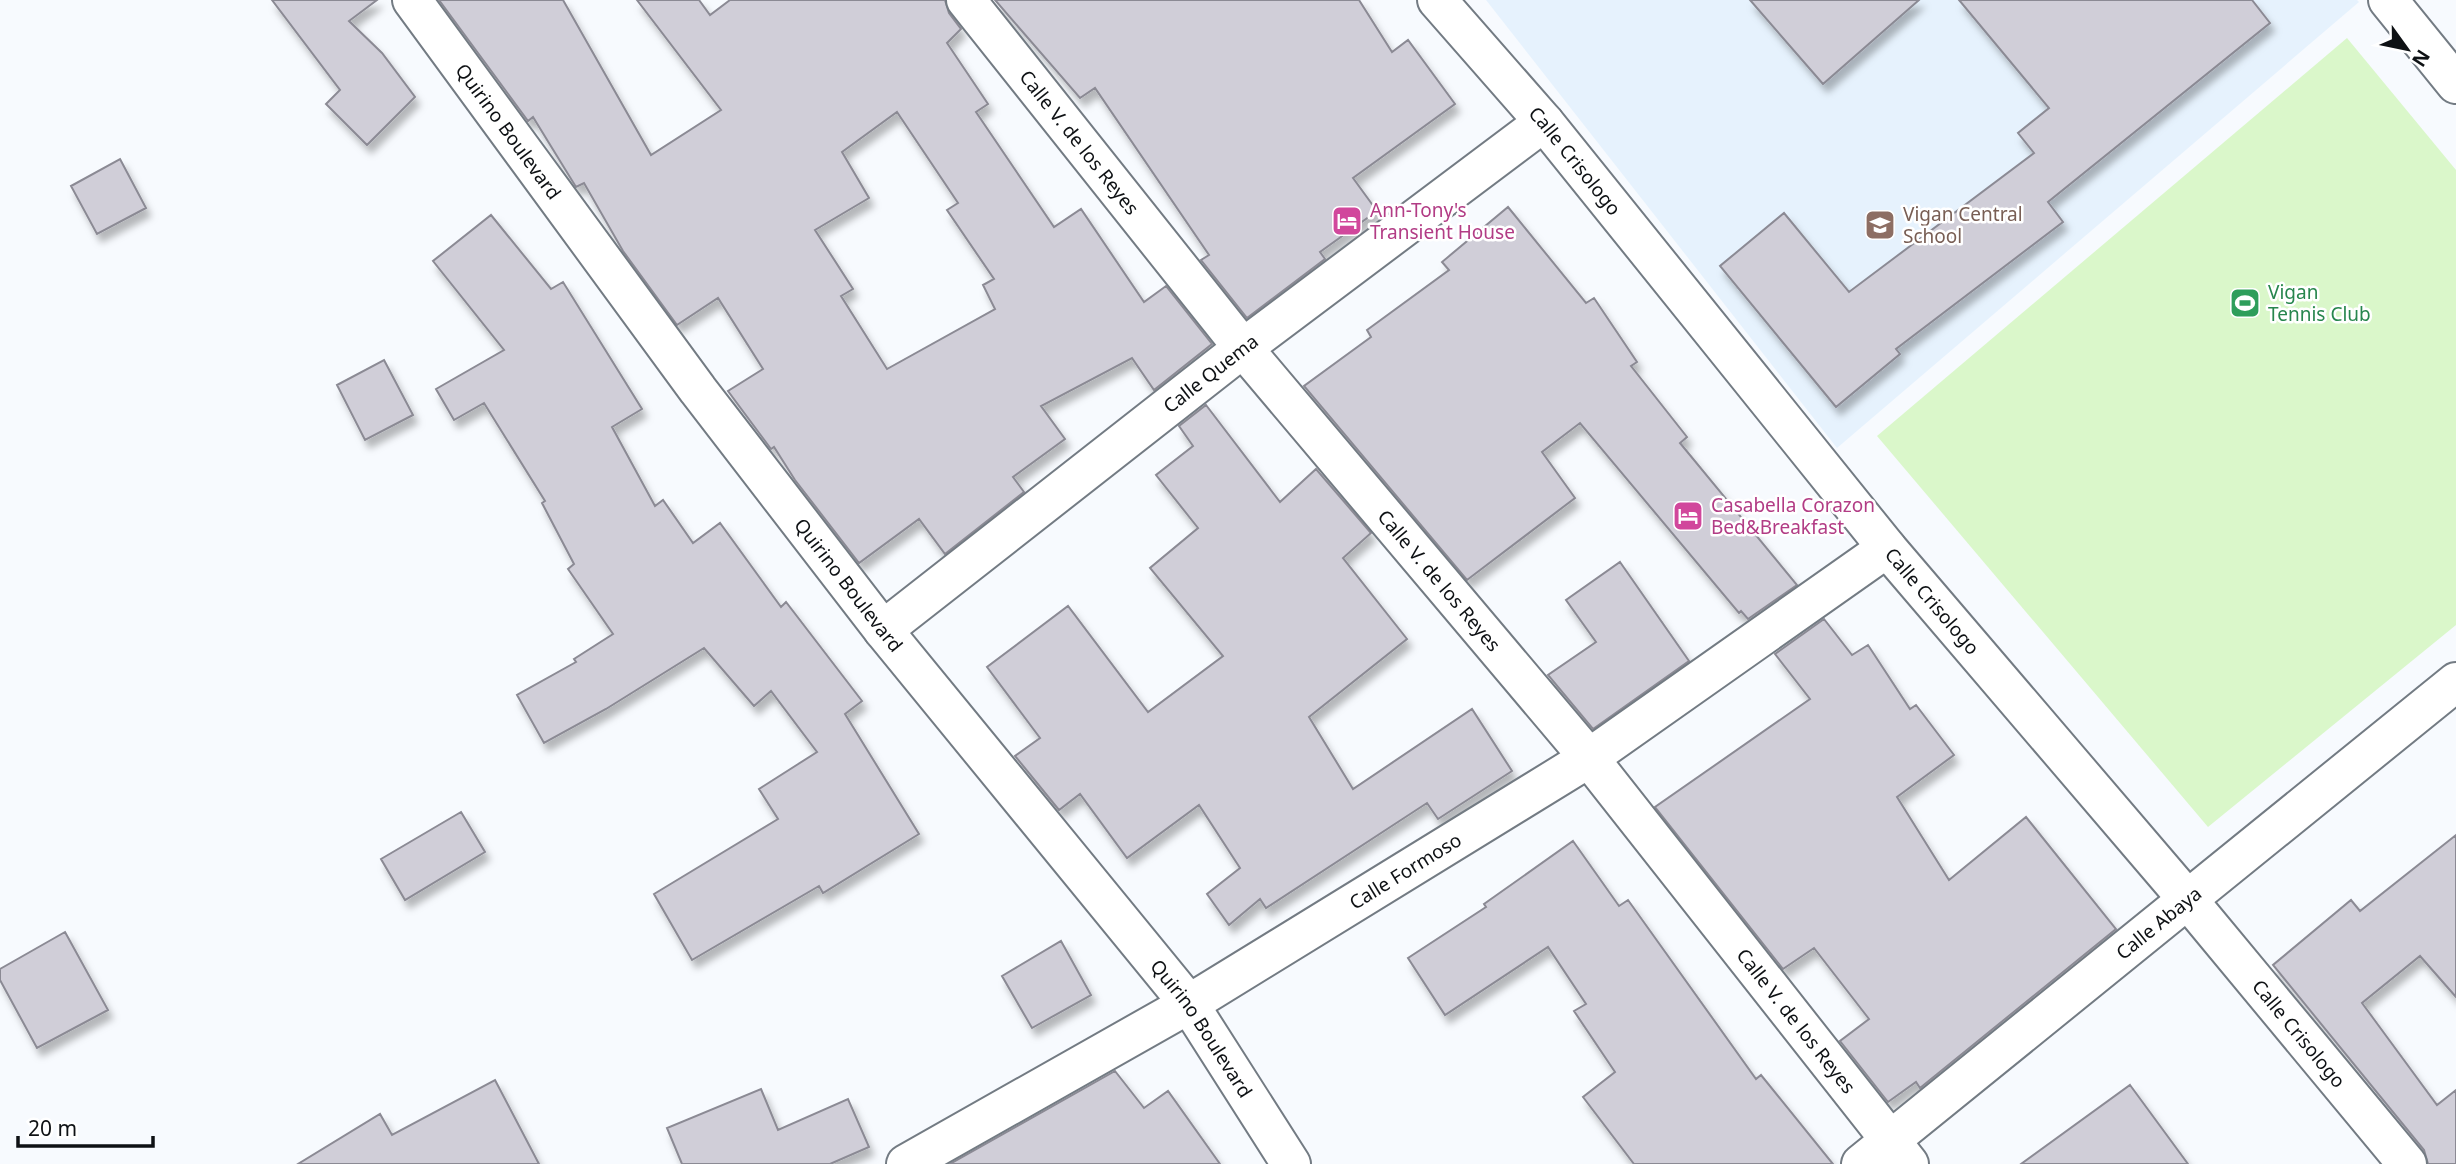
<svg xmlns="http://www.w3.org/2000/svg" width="2456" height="1164" font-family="'Noto Sans',sans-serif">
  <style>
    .built { fill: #e6f2fd }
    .green { fill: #daf7ca }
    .building { fill: #d0ced8; stroke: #8b8a94; stroke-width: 2; fill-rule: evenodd; filter: url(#shadow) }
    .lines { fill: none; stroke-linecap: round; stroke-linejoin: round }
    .minor-casing { stroke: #737b83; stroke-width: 42 }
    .tertiary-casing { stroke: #737b83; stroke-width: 42 }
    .secondary-casing { stroke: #737b83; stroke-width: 42 }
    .minor { stroke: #fff; stroke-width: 38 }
    .tertiary { stroke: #fff; stroke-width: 38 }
    .secondary { stroke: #fff; stroke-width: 38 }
    .labels { text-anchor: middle; stroke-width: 5; stroke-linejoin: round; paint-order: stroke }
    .street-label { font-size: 19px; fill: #0e1114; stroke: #fff }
    .hotel-label { font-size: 19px; fill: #b23c85; stroke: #fff; text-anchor: start }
    .education-label { font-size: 19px; fill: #785e54; stroke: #fff; text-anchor: start }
    .leisure-label { font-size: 19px; fill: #27864d; stroke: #fff; text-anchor: start }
  </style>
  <defs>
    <filter id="shadow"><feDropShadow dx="4.5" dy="8" stdDeviation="3.5" flood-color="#0004"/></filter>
  </defs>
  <rect width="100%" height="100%" fill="#f7fafe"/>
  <!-- built -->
  <path class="built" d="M 1486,0 L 2357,0 L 2359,2 L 1837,448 Z"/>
  <!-- green -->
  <path class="green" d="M 2347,38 L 2456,170 L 2456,625 L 2208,827 L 1877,436 Z"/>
  <!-- building -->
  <path class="building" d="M 272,0 L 377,0 L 349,21 L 382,53 L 415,97 L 367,145 L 326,104 L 340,90 Z
    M 439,0 L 563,0 L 651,155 L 721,110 L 637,0 L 699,0 L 710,15 L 730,0 L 945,0 L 949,13 L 961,29 L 947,43 L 988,104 L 976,112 L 1054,227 L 1081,209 L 1144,302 L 1166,286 L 1212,344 L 1154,390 L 1132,358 L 1041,406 L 1065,439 L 1013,477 L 1024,492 L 945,554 L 919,519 L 859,563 L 795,480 L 774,447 L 771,449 L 728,391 L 763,369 L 718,298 L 677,325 L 623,251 L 584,183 L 576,187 L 533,117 L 528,121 ZM 897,112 L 958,203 L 947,210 L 994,279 L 983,285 L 995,309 L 887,369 L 841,296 L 853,289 L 815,230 L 869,198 L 842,152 Z
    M 995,0 L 1359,0 L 1392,52 L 1408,40 L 1455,104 L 1353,178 L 1377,211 L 1320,252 L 1325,259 L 1247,318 L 1201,260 L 1209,255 L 1095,88 L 1080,98 Z
    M 1750,0 L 1919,0 L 1823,84 Z
    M 1959,0 L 2252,0 L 2270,23 L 2048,202 L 2063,222 L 1896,349 L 1900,354 L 1836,407 L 1720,266 L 1784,213 L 1849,292 L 2034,153 L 2018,133 L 2049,108 Z
    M 120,159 L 146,208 L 97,234 L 71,186 Z
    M 1508,207 L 1586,303 L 1594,298 L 1637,362 L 1631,366 L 1687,437 L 1680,443 L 1797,585 L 1748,619 L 1741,611 L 1739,613 L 1580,423 L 1542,452 L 1575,498 L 1467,580 L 1304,386 L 1371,337 L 1367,330 L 1449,270 L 1442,262 Z
    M 491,215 L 551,289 L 563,282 L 642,409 L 612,427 L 655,506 L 663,500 L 693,543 L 720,523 L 781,607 L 786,602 L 862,701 L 845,714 L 919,834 L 823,893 L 819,886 L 692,960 L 654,894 L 778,819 L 759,789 L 817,752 L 771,691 L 754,706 L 704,648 L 606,709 L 544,743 L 517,695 L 576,662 L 574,659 L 613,634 L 568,569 L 574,564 L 542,503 L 545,501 L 484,403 L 454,420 L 436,389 L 504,350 L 433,261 Z
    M 384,360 L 413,415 L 365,440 L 337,385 Z
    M 1206,405 L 1280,502 L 1316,469 L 1371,533 L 1343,558 L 1407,639 L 1309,717 L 1353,789 L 1472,709 L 1512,771 L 1438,819 L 1427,803 L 1266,908 L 1260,899 L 1229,925 L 1207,894 L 1240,868 L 1199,805 L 1127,858 L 1080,794 L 1059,810 L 1015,756 L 1040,738 L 987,667 L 1068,606 L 1148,712 L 1223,656 L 1150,568 L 1198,528 L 1156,475 L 1193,446 L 1179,426 Z
    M 1620,562 L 1689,661 L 1593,729 L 1548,675 L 1596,642 L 1566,600 Z
    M 1824,619 L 1852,655 L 1868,645 L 1910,709 L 1916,705 L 1954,755 L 1897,797 L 1949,880 L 2026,817 L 2116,929 L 1920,1088 L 1916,1082 L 1888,1102 L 1840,1041 L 1869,1019 L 1814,948 L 1783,969 L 1655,807 L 1810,699 L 1775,654 Z
    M 461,812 L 485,852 L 405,900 L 381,859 Z
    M 2456,835 L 2456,997 L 2420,956 L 2362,1003 L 2437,1105 L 2456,1090 L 2456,1164 L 2428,1164 L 2424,1150 L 2273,965 L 2351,900 L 2360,911 Z
    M 1573,841 L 1619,906 L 1628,900 L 1756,1079 L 1761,1075 L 1833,1164 L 1634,1164 L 1583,1097 L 1615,1072 L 1574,1011 L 1586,1004 L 1548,947 L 1445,1015 L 1408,958 L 1486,907 L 1484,904 Z
    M 65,932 L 108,1010 L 37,1048 L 0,980 L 0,969 Z
    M 1061,941 L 1091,995 L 1032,1028 L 1002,976 Z
    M 1115,1071 L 1144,1108 L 1168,1091 L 1220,1164 L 950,1164 Z
    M 495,1080 L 539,1164 L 298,1164 L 380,1114 L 392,1135 Z
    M 2130,1085 L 2188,1164 L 2021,1164 Z
    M 761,1089 L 778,1130 L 848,1099 L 869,1147 L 830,1164 L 682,1164 L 667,1128 Z"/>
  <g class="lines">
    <!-- minor casing -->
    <g class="minor-casing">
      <g id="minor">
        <path id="s1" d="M 966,0 L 1243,348 L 1589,758 L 1909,1164"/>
        <path d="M 2388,0 L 2456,84"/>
        <path id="s2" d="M 883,630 L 1243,348 L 1544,122"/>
        <path id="s3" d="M 906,1164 L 1189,1004 L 1589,758 L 1887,548"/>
        <path id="s4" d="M 1861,1164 L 2456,682"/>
      </g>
    </g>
    <!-- tertiary casing -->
    <g class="tertiary-casing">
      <g id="tertiary">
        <path id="s5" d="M 1437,0 L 1544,122 L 1887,548 L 2188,900 L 2407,1164"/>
      </g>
    </g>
    <!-- secondary casing -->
    <g class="secondary-casing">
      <g id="secondary">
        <path id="s6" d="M 412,0 L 698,390 L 883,630 L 1189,1004 L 1291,1164"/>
      </g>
    </g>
    <!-- minor -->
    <use href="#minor" class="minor"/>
    <!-- tertiary -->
    <use href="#tertiary" class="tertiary"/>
    <!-- secondary -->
    <use href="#secondary" class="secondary"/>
  </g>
  <!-- icons -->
  <defs>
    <g id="hotel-square" transform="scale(1.575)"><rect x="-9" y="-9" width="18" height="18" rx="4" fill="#d1479c" stroke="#fff"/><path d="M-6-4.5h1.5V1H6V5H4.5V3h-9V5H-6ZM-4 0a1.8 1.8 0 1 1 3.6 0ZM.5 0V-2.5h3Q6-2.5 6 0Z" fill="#fff"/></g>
    <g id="school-square" transform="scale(1.575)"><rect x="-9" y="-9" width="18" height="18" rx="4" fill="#8d6e63" stroke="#fff"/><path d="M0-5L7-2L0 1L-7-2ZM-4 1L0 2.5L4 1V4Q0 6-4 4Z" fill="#fff"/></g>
    <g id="stadium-square" transform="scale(1.575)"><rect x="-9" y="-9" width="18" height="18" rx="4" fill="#2e9e5b" stroke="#fff"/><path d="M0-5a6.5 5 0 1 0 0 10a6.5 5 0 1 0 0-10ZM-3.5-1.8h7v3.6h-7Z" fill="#fff"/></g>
  </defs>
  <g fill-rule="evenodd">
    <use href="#hotel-square" x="1347" y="221"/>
    <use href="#school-square" x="1880" y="225"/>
    <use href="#stadium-square" x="2245" y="303"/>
    <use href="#hotel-square" x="1688" y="516"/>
  </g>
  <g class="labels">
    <!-- street labels -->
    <g class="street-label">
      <text dy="7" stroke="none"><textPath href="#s6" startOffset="163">Quirino Boulevard</textPath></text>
      <text dy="7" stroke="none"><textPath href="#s1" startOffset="182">Calle V. de los Reyes</textPath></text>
      <text dy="7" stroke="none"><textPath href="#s5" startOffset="212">Calle Crisologo</textPath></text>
      <text dy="7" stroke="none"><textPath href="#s2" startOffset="416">Calle Quema</textPath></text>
      <text dy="7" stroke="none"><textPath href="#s1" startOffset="749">Calle V. de los Reyes</textPath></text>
      <text dy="7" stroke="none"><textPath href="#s6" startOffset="730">Quirino Boulevard</textPath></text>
      <text dy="7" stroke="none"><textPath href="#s5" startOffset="779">Calle Crisologo</textPath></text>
      <text dy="7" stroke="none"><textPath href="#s3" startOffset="579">Calle Formoso</textPath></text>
      <text dy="7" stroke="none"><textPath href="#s4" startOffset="383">Calle Abaya</textPath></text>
      <text dy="7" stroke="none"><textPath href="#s1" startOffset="1316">Calle V. de los Reyes</textPath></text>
      <text dy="7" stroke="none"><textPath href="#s6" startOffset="1297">Quirino Boulevard</textPath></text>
      <text dy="7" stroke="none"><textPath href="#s5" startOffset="1346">Calle Crisologo</textPath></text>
    </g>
    <!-- hotel labels -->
    <g class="hotel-label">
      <text x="1370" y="217">Ann-Tony's<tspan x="1370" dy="22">Transient House</tspan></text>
      <text x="1711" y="512">Casabella Corazon<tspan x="1711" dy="22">Bed&amp;Breakfast</tspan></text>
    </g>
    <!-- education labels -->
    <g class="education-label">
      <text x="1903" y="221">Vigan Central<tspan x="1903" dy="22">School</tspan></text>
    </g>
    <!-- leisure labels -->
    <g class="leisure-label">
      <text x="2268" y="299">Vigan<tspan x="2268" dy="22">Tennis Club</tspan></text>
    </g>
  </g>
  <!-- north arrow -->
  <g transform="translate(2407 49) rotate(123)" stroke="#ffffff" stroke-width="5" paint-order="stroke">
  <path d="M0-5L12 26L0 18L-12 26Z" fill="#0e1114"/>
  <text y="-10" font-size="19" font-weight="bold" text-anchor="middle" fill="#0e1114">N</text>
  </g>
  <!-- scale -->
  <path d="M18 1136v10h135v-10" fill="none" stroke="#0e1114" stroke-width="3.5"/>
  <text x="28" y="1136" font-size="21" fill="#0e1114" stroke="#ffffff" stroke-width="5" paint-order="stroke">20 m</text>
</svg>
